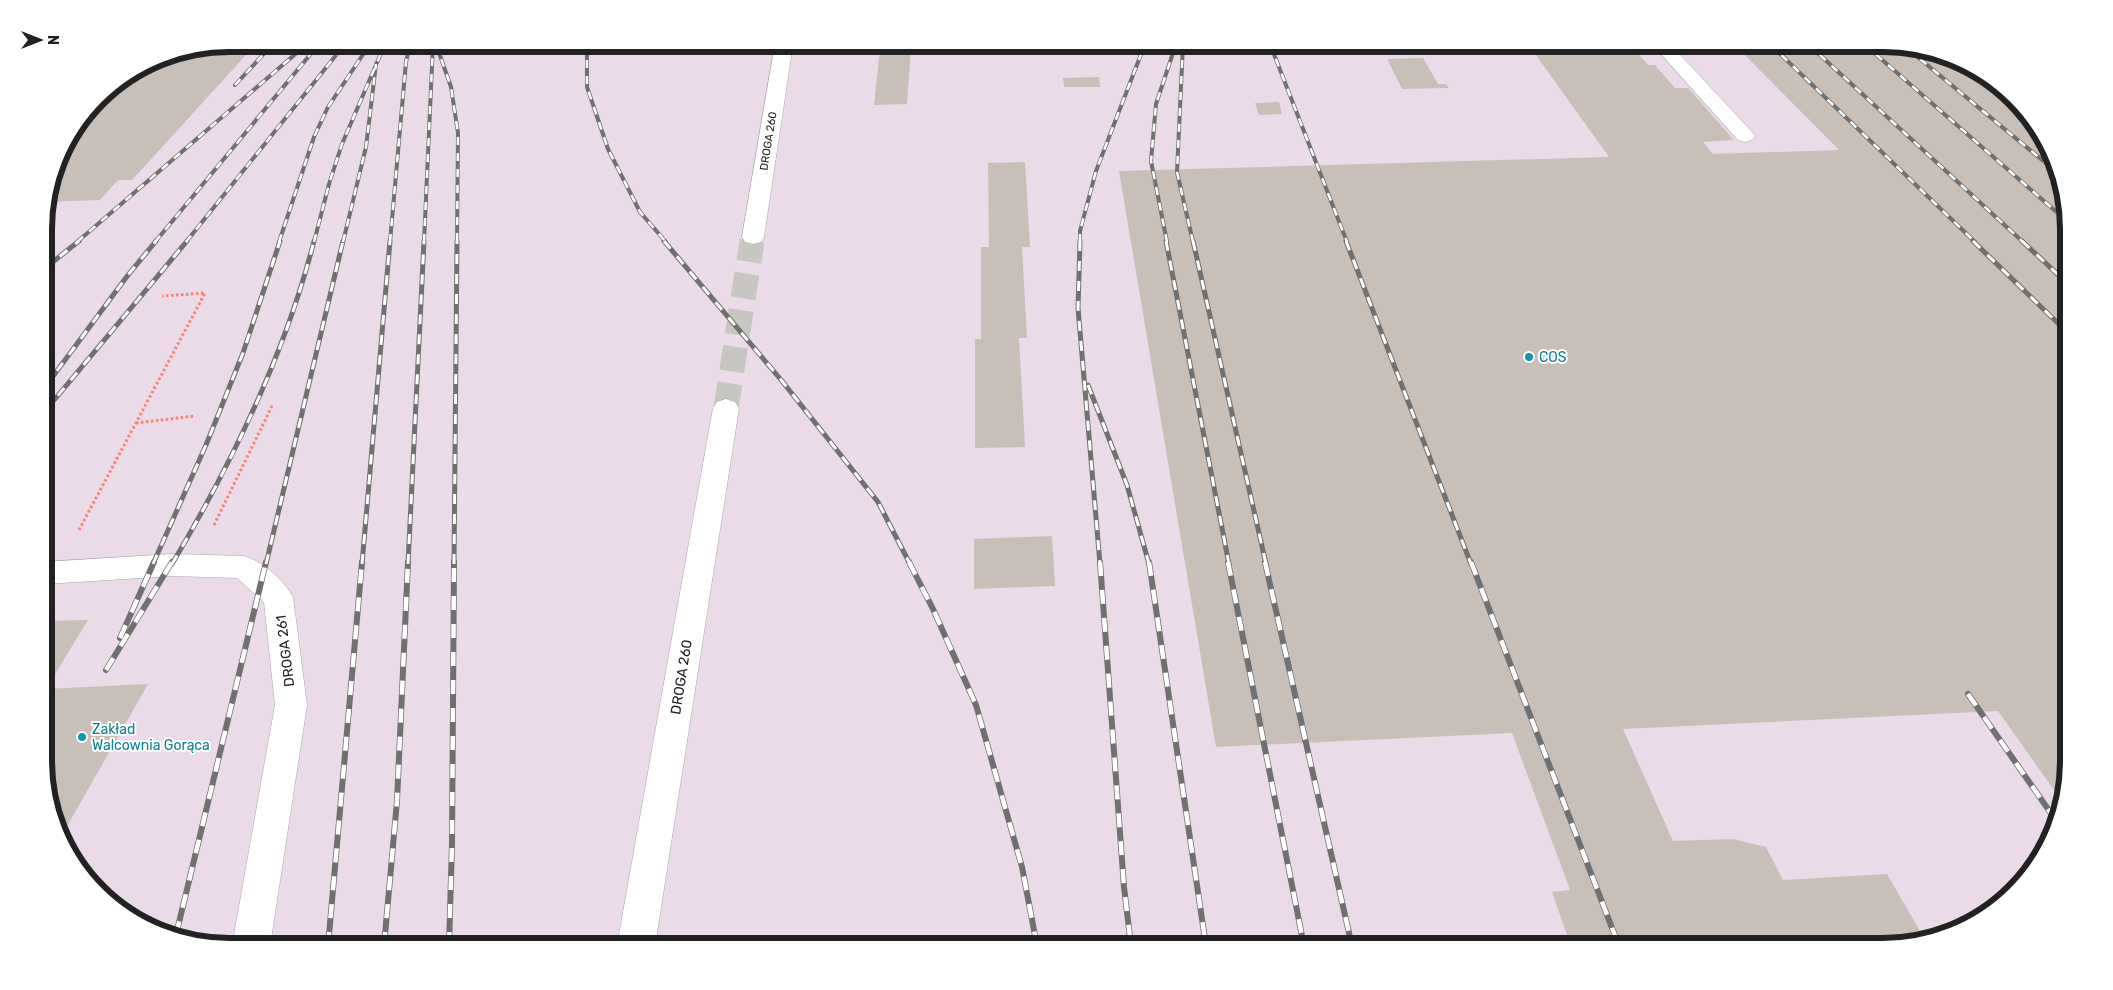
<svg xmlns="http://www.w3.org/2000/svg" width="2113" height="990" font-family="Rubik,sans-serif">
  <style>
    .industrial { fill: #ebdbe8 }
    .building { fill: #c7bfb8 }
    .lines { fill: none; stroke-linecap: round; stroke-linejoin: round }
    .minor-tunnel-far1 { stroke: #c8c6c1; stroke-width: 19; stroke-dasharray: 19 9; stroke-linecap: butt }
    .minor-tunnel { stroke: #c8c6c1; stroke-width: 25; stroke-dasharray: 25 12; stroke-linecap: butt }
    .minor-casing { stroke: #a9a9a9; stroke-width: 1 }
    .path { stroke: #fa8072; stroke-width: 3; stroke-dasharray: 2.5 2.5; stroke-linecap: butt }
    .minor { fill: #fff; fill-rule: evenodd }
    .rail-far2-casing { stroke: #707070; stroke-width: 4 }
    .rail-far1-casing { stroke: #707070; stroke-width: 5 }
    .rail-casing { stroke: #707070; stroke-width: 6 }
    .rail-far2 { stroke: #fff; stroke-width: 2.5; stroke-dasharray: 8; stroke-linecap: butt }
    .rail-far1 { stroke: #fff; stroke-width: 3; stroke-dasharray: 10; stroke-linecap: butt }
    .rail { stroke: #fff; stroke-width: 4.5; stroke-dasharray: 14; stroke-linecap: butt }
    .culture-dot { fill: #0f9aa8; stroke: #fff; stroke-width: 2 }
    .labels { text-anchor: middle; stroke-width: 4; stroke-linejoin: round; paint-order: stroke }
    .far-street-label { font-size: 11px; fill: #222; stroke: #fff }
    .culture-label { font-size: 14px; fill: #0d838f; stroke: #fff; text-anchor: start }
    .street-label { font-size: 14px; fill: #222; stroke: #fff }
    .rim { fill: none; stroke: #222; stroke-width: 6 }
  </style>
  <rect width="100%" height="100%" fill="#f2efe9"/>
  <!-- industrial -->
  <path class="industrial" d="M 230,44 L 1883,44 L 1955,58 L 1997,82 L 2031,117 L 2055,159 L 2068,206 L 2069,761 L 2055,832 L 2031,874 L 1987,915 L 1943,936 L 1895,946 L 230,946 L 158,932 L 116,908 L 82,873 L 58,831 L 45,785 L 44,217 L 63,147 L 107,90 L 159,58 Z"/>
  <!-- building -->
  <path class="building" d="M 230,44 L 256,44 L 132,180 L 118,180 L 100,200 L 48,202 L 63,147 L 101,97 L 113,86 L 159,58 Z
    M 1528,44 L 1629,44 L 1648,65 L 1655,65 L 1675,88 L 1688,88 L 1734,140 L 1703,142 L 1713,154 L 1839,150 L 1734,44 L 1884,44 L 1953,58 L 1979,72 L 1972,72 L 1998,94 L 2009,94 L 2031,117 L 2055,159 L 2068,206 L 2069,761 L 2061,800 L 1998,711 L 1623,729 L 1673,841 L 1733,839 L 1766,847 L 1783,880 L 1887,874 L 1925,940 L 1895,946 L 1571,946 L 1552,892 L 1570,890 L 1512,733 L 1216,747 L 1119,171 L 1609,157 Z
    M 911,48 L 907,104 L 874,105 L 880,49 Z
    M 1423,58 L 1438,84 L 1446,84 L 1449,88 L 1402,89 L 1387,59 Z
    M 1099,77 L 1100,87 L 1064,87 L 1063,78 Z
    M 1279,102 L 1282,114 L 1259,115 L 1255,103 Z
    M 1025,162 L 1030,247 L 1022,247 L 1027,338 L 1019,338 L 1025,447 L 975,448 L 975,339 L 981,339 L 981,247 L 989,247 L 988,163 Z
    M 1052,536 L 1055,586 L 974,589 L 974,539 Z
    M 88,620 L 55,674 L 45,675 L 45,621 Z
    M 148,684 L 61,837 L 45,785 L 45,689 Z"/>
  <g class="lines">
    <!-- minor-tunnel-far1 -->
    <path class="minor-tunnel-far1" d="M 752,242 L 753,237"/>
    <!-- minor-tunnel -->
    <path class="minor-tunnel" d="M 726,408 L 752,241"/>
    <!-- minor casing -->
    <g class="minor-casing">
      <path id="minor" d="M 775,44 L 793,44 L 764,237 L 761,242 L 753,244 L 745,242 L 742,237 Z
        M 1652,44 L 1670,44 L 1752,132 L 1755,136 L 1752,140 L 1745,142 L 1738,140 Z
        M 726,399 L 735,402 L 739,408 L 655,946 L 617,946 L 713,408 L 717,402 Z
        M 172,554 L 244,556 C 262,561 284,580 293,597 L 307,705 L 270,946 L 232,946 L 275,705 L 264,602 L 237,578 L 172,576 L 45,584 L 45,562 Z"/>
    </g>
    <!-- path -->
    <path class="path" d="M 136,423 L 195,416
      M 214,525 L 273,404
      M 79,530 L 205,293 L 162,296"/>
    <!-- minor -->
    <use href="#minor" class="minor"/>
    <!-- rail-far2 casing -->
    <g class="rail-far2-casing">
      <path id="rail-far2" d="M 436,44 L 451,87 L 458,133 L 457,242
        M 587,44 L 587,87 L 608,149 L 640,212 L 666,242
        M 1183,44 L 1177,172 L 1193,242
        M 1270,44 L 1347,242
        M 1695,44 L 1700,49
        M 1770,44 L 1975,242
        M 1808,44 L 2023,242
        M 1864,44 L 2068,222
        M 1908,49 L 2059,174
        M 235,85 L 273,44
        M 77,242 L 307,44
        M 155,242 L 319,44
        M 186,242 L 345,44
        M 279,242 L 314,137 L 328,107 L 370,44
        M 314,242 L 329,184 L 342,144 L 385,44
        M 343,242 L 366,147 L 376,64
        M 390,242 L 406,62 L 410,44
        M 424,242 L 433,44
        M 1080,242 L 1080,231 L 1096,171 L 1145,44
        M 1167,242 L 1151,161 L 1156,104 L 1176,44"/>
    </g>
    <!-- rail-far1 casing -->
    <g class="rail-far1-casing">
      <path id="rail-far1" d="M 664,241 L 782,381 L 878,502 L 910,564
        M 1080,241 L 1078,308 L 1100,564
        M 1166,241 L 1229,564
        M 1193,241 L 1266,564
        M 1346,241 L 1471,564
        M 1973,241 L 2068,333
        M 2022,241 L 2068,284
        M 44,269 L 79,241
        M 1088,385 L 1127,485 L 1149,564
        M 45,387 L 128,275 L 156,241
        M 45,411 L 187,241
        M 153,564 L 206,445 L 243,353 L 280,241
        M 172,564 C 232,463 285,355 314,241
        M 266,564 L 343,241
        M 362,564 L 390,241
        M 408,564 L 424,241
        M 454,564 L 457,241"/>
    </g>
    <!-- rail casing -->
    <g class="rail-casing">
      <path id="rail" d="M 909,562 L 933,609 L 976,705 L 1022,867 L 1037,946
        M 1100,562 L 1124,887 L 1131,946
        M 1149,562 L 1206,946
        M 1228,562 L 1304,946
        M 1265,562 L 1352,946
        M 1471,562 L 1619,946
        M 120,638 L 154,562
        M 106,670 L 172,562
        M 1968,694 L 2057,822
        M 176,935 L 266,562
        M 328,946 L 362,562
        M 384,946 L 397,801 L 408,562
        M 449,946 L 452,843 L 454,562"/>
    </g>
    <!-- rail-far2 -->
    <use href="#rail-far2" class="rail-far2"/>
    <!-- rail-far1 -->
    <use href="#rail-far1" class="rail-far1"/>
    <!-- rail -->
    <use href="#rail" class="rail"/>
  </g>
  <!-- markers -->
  <g class="culture-dot">
    <circle cx="1529" cy="357" r="5"/>
    <circle cx="82" cy="737" r="5"/>
  </g>
  <g class="labels">
    <!-- far-street labels -->
    <g class="far-street-label">
      <text transform="translate(768 141) rotate(-81)" y="4">DROGA 260</text>
    </g>
    <!-- culture labels -->
    <g class="culture-label">
      <text x="1539" y="362">COS</text>
      <text x="92" y="734">Zakład<tspan x="92" dy="16">Walcownia Gorąca</tspan></text>
    </g>
    <!-- street labels -->
    <g class="street-label">
      <text transform="translate(285 651) rotate(-97)" y="5">DROGA 261</text>
      <text transform="translate(681 677) rotate(-81)" y="5">DROGA 260</text>
    </g>
  </g>
  <!-- crop -->
  <path d="M0 0H2113V990H0ZM229 52H1883A177 177 0 0 1 2060 229V761A177 177 0 0 1 1883 938H229A177 177 0 0 1 52 761V229A177 177 0 0 1 229 52Z" fill="#fff" fill-rule="evenodd"/>
  <path class="rim" d="M229 52H1883A177 177 0 0 1 2060 229V761A177 177 0 0 1 1883 938H229A177 177 0 0 1 52 761V229A177 177 0 0 1 229 52Z"/>
  <!-- north arrow -->
  <g transform="translate(40 40) rotate(90)" stroke="#ffffff" stroke-width="4" paint-order="stroke">
  <path d="M0-4L9 19L0 12L-9 19Z" fill="#222222"/>
  <text y="-8" font-size="14" font-weight="bold" text-anchor="middle" fill="#222222">N</text>
  </g>
</svg>
